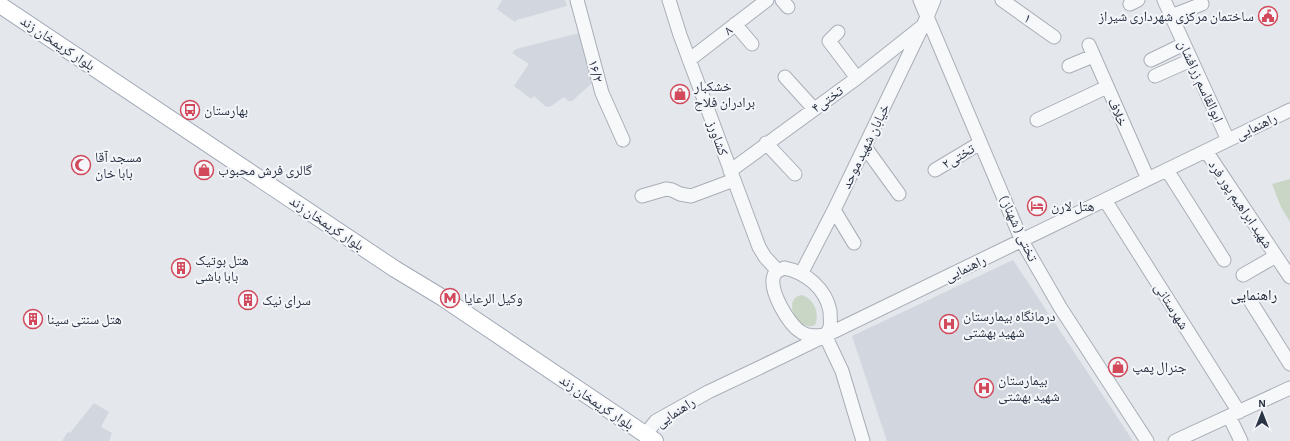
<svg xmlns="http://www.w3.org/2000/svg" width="1290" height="441" font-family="'Alegreya Sans','Noto Naskh Arabic',sans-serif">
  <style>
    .built { fill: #d2d6de }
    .green { fill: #c9d6c5 }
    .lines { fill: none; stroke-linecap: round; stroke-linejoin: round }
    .minor-casing { stroke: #a9aeb7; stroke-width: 15 }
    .major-casing { stroke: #a3abb8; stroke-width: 18 }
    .minor { stroke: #f7f8fa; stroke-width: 13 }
    .major { stroke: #fff; stroke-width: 16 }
    .labels { text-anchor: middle; stroke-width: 4; stroke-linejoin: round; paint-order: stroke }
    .poi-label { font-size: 14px; fill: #2b3445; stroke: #f4f6f9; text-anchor: start }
    .street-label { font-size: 14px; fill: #2b3445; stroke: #f4f6f9 }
    .neighbourhood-label { font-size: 15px; fill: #1d2536; stroke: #f4f6f9 }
  </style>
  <rect width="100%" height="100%" fill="#e4e7ec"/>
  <!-- built -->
  <path class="built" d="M 502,0 L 565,0 L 567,6 L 517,20 L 515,22 L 497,9 Z
    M 579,33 L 591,80 L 591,84 L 572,101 L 568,101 L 564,97 L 551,106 L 546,107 L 534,96 L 531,99 L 514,86 L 529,64 L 512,53 L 516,49 Z
    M 1013,260 L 1133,441 L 887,441 L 852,336 Z
    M 94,403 L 109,412 L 101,427 L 112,433 L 109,441 L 62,441 L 68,432 L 70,433 Z"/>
  <!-- green -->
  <path class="green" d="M 1290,179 L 1290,222 L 1281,207 L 1272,184 Z
    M 802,295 C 814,299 820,313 815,325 C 797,333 781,298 802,295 Z"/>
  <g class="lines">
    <!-- minor casing -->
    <g class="minor-casing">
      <path id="minor" d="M 577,0 L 602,93 L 623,140
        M 669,0 L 680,35 L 759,247 L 765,257 L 778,271
        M 782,0 L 788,7
        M 920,0 L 1022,241 L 1060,307 L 1147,441
        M 1002,0 L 1054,37
        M 1164,0 L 1228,140
        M 1130,4 L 1138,0
        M 1171,16 L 1202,4
        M 735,24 L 752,44
        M 838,32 L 829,41 L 857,78
        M 1089,45 L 1148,179
        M 689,60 L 767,0
        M 1151,60 L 1184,44
        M 1069,66 L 1093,56
        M 1155,76 L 1191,60
        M 785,77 L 814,109
        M 1037,120 L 1107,87
        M 766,143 L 795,174
        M 865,147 L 899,194
        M 1206,151 L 1290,277
        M 935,170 L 980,143
        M 1167,170 L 1224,260
        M 730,171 L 857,78 L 920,28
        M 642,196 L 666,189 L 672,190 L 680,194 L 691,196 L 734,180
        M 1105,200 L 1239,412
        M 834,210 L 854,243
        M 784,268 C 806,272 826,289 830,311 C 830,316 831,322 830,327 C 829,330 827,333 825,335 C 816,336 809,337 801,332 C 789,325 768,290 774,275 C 776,271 780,270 784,268 Z
        M 801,274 L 834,210 L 927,17 L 934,0
        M 1243,275 L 1276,256
        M 1251,302 L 1290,364
        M 825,335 L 842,371 L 863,441
        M 1229,416 L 1241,441
        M 645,435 L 656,421 L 708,392 L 765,365 L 1290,110
        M 1175,441 L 1290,388"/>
    </g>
    <!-- major casing -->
    <g class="major-casing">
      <path id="major" d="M 0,5 L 395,269 L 443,298 L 655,441"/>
    </g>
    <!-- minor -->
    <use href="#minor" class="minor"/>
    <!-- major -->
    <use href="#major" class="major"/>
  </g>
  <!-- icons -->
  <defs>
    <g id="civic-ring" transform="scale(1)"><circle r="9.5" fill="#f4f6f9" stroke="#d1495b" stroke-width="1.5"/><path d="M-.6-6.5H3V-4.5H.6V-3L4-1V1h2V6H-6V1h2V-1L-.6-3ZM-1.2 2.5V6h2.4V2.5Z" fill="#d1495b"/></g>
    <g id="shop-ring" transform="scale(1)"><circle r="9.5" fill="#f4f6f9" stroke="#d1495b" stroke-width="1.5"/><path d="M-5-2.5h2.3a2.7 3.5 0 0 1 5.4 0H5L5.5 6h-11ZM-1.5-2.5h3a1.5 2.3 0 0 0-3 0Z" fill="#d1495b"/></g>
    <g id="bus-ring" transform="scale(1)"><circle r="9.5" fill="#f4f6f9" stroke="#d1495b" stroke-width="1.5"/><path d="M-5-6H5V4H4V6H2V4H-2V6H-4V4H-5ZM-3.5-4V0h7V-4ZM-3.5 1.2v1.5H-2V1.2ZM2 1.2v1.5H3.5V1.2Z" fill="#d1495b"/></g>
    <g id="mosque-ring" transform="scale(1)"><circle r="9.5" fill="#f4f6f9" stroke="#d1495b" stroke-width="1.5"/><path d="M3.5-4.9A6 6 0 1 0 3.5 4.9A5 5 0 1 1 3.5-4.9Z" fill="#d1495b"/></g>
    <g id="hotel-ring" transform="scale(1)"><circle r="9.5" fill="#f4f6f9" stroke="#d1495b" stroke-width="1.5"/><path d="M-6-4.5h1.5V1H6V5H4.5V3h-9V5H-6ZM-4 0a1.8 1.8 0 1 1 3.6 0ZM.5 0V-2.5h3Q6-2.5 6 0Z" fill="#d1495b"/></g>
    <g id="building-ring" transform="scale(1)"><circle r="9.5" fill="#f4f6f9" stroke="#d1495b" stroke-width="1.5"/><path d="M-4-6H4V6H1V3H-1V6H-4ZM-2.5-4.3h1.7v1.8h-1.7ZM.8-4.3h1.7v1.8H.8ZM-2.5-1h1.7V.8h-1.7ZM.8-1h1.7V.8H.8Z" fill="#d1495b"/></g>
    <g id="metro-ring" transform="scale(1)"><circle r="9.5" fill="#f4f6f9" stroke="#d1495b" stroke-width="1.5"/><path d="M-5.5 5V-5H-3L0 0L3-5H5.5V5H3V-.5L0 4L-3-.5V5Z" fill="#d1495b"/></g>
    <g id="hospital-ring" transform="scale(1)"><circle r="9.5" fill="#f4f6f9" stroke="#d1495b" stroke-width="1.5"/><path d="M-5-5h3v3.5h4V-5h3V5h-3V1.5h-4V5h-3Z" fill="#d1495b"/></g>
  </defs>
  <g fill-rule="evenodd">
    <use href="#civic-ring" x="1268" y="16"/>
    <use href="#shop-ring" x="680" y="94"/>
    <use href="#bus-ring" x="190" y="110"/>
    <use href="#mosque-ring" x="81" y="165"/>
    <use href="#shop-ring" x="204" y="170"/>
    <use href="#hotel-ring" x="1037" y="206"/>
    <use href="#building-ring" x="181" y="268"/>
    <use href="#metro-ring" x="450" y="298"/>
    <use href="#building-ring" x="248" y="300"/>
    <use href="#building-ring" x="33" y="319"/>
    <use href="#hospital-ring" x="949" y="324"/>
    <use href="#shop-ring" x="1118" y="367"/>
    <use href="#hospital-ring" x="984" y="388"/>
  </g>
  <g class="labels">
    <!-- poi labels -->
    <g class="poi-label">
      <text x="1254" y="21" text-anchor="end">ساختمان مرکزی شهرداری شیراز</text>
      <text x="694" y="91">خشکبار<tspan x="694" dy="16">برادران فلاح</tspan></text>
      <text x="204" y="115">بهارستان</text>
      <text x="95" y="162">مسجد آقا<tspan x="95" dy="16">بابا خان</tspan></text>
      <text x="218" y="175">گالری فرش محبوب</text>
      <text x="1051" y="211">هتل لارن</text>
      <text x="195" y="265">هتل بوتیک<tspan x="195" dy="16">بابا باشی</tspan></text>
      <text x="464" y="303">وکیل الرعایا</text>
      <text x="262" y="305">سرای نیک</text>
      <text x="963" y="321">درمانگاه بیمارستان<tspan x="963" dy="16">شهید بهشتی</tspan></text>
      <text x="47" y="324">هتل سنتی سینا</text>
      <text x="1132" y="372">جنرال پمپ</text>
      <text x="998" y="385">بیمارستان<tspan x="998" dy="16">شهید بهشتی</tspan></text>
    </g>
    <!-- street labels -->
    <g class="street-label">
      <text transform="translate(1028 18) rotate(35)" y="5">۱</text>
      <text transform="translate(728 30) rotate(-38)" y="5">۸</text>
      <text transform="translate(58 43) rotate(34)" y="5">بلوار کریمخان زند</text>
      <text transform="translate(596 71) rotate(75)" y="5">۱۶/۲</text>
      <text transform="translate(1201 81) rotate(65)" y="5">ابوالقاسم زرافشان</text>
      <text transform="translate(827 99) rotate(-36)" y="5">تختی۴</text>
      <text transform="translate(1118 112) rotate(66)" y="5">خلاف</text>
      <text transform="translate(1256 126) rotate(-26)" y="5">راهنمایی</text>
      <text transform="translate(718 138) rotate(70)" y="5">کشاورز</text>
      <text transform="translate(865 146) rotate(-64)" y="5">خیابان شهید موحد</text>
      <text transform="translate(958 156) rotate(-31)" y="5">تختی۲</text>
      <text transform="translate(1241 204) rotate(56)" y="5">شهید ابراهیم پور فرد</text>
      <text transform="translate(327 223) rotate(34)" y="5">بلوار کریمخان زند</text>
      <text transform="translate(1019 228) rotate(65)" y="5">تختی ( شهناز )</text>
      <text transform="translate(965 268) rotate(-26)" y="5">راهنمایی</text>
      <text transform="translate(1172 306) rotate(58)" y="5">شهرستانی</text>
      <text transform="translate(597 402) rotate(34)" y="5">بلوار کریمخان زند</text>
      <text transform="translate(675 412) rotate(-33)" y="5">راهنمایی</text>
    </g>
    <!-- neighbourhood labels -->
    <g class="neighbourhood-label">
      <text x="1254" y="300">راهنمایی</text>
    </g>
  </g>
  <!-- north arrow -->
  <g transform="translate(1262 413)" stroke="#f4f6f9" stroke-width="3" paint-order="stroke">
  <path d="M0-3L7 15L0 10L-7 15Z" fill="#2b3445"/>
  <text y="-6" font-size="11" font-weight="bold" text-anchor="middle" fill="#2b3445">N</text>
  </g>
</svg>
